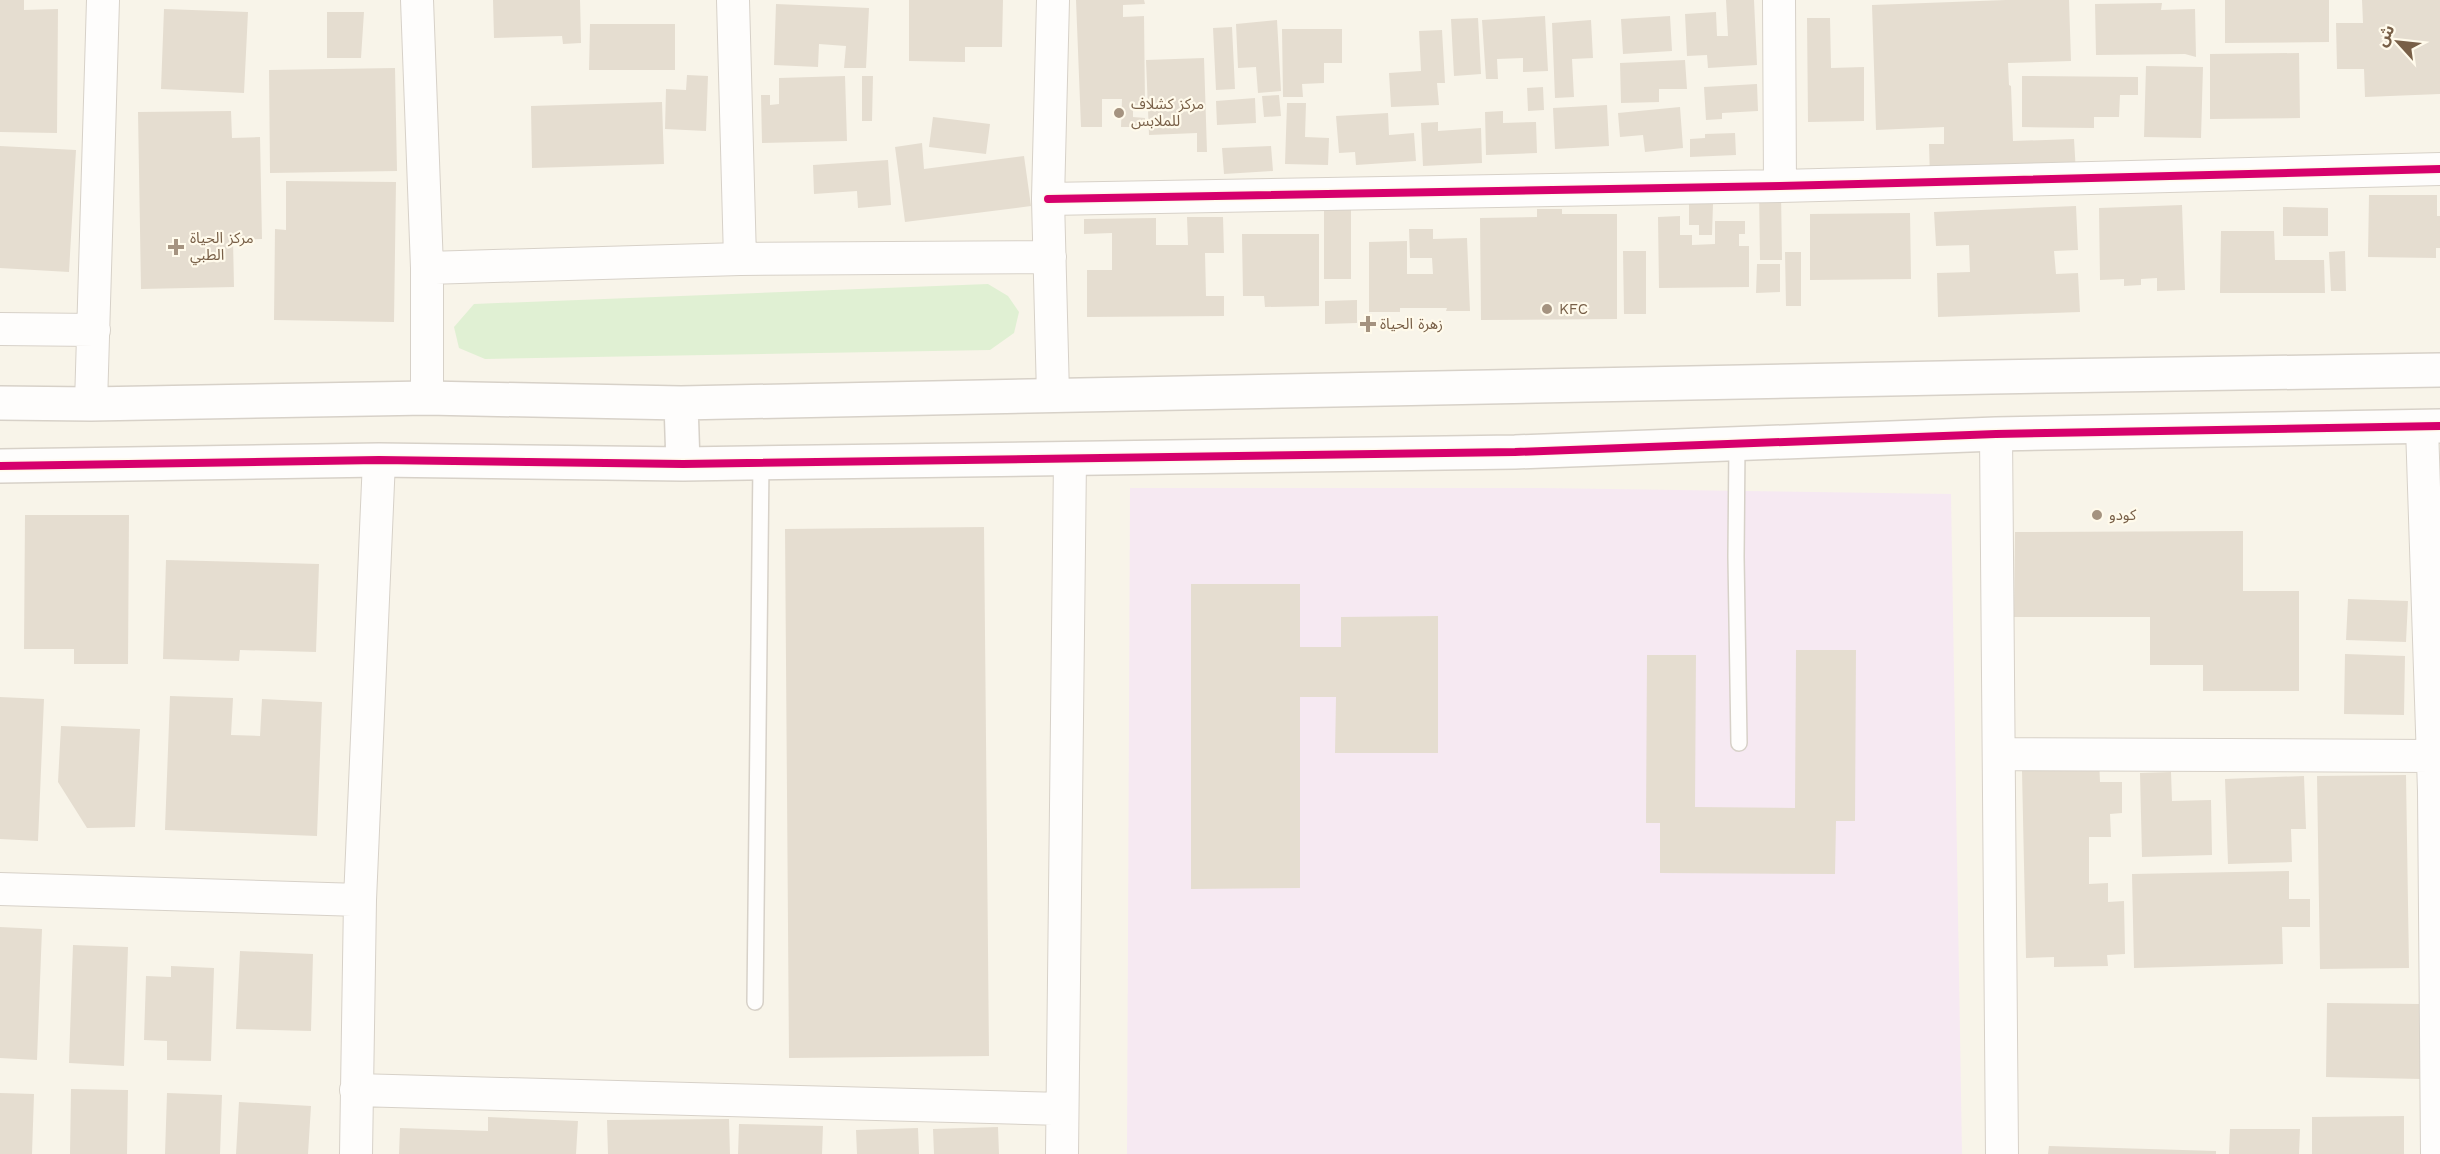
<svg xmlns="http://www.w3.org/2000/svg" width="2440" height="1154" font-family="'Work Sans','Noto Sans Arabic',sans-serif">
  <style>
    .education { fill: #f6e9f2 }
    .green { fill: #e0f0d3 }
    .building { fill: #e5ddd0 }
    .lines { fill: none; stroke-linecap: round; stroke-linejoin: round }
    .service-casing { stroke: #d7d1c8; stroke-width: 18 }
    .minor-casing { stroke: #d7d1c8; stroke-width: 34 }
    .tertiary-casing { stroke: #d7d1c8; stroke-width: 36 }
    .service { stroke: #fefdfc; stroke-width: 15 }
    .minor { stroke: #fefdfc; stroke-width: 32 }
    .tertiary { stroke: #fefdfc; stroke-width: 33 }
    .cycleway-casing { stroke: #fffaeb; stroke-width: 11 }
    .cycleway { stroke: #d6006c; stroke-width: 8 }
    .poi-dot { fill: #a59380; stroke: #fffaeb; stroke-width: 2 }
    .labels { text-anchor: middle; stroke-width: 4.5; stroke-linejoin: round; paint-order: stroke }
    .poi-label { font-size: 15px; fill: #785f47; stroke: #fffaeb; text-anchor: start }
  </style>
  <rect width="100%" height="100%" fill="#f8f4e9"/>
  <!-- education -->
  <path class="education" d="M 1130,488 L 1542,488 L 1951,494 L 1962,1154 L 1127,1154 Z"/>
  <!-- green -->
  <path class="green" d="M 988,284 L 1008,296 L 1019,312 L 1014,333 L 990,350 L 485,359 L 459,348 L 454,327 L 474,304 Z"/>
  <!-- building -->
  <path class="building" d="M 0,0 L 24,0 L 24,10 L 58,9 L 57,133 L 0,132 Z
    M 493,0 L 580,0 L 581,43 L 563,44 L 562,36 L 494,38 Z
    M 909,0 L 1003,0 L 1002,47 L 965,47 L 965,62 L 909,61 Z
    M 1076,0 L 1144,0 L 1145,4 L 1123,5 L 1123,17 L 1144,16 L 1145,105 L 1133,106 L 1133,117 L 1145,118 L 1145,127 L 1121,127 L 1122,99 L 1102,99 L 1102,127 L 1081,127 Z
    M 1726,0 L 1754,0 L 1757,65 L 1708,68 L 1707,55 L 1687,56 L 1685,14 L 1716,12 L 1717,36 L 1728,36 Z
    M 2006,0 L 2069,0 L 2071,61 L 2008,63 L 2009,85 L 2011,86 L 2013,141 L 2074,139 L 2076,173 L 1930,179 L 1929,144 L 1944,144 L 1944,127 L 1876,130 L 1872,5 Z
    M 2225,0 L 2329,0 L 2329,42 L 2225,43 Z
    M 2362,0 L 2440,0 L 2440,94 L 2365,97 L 2364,69 L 2337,69 L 2336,23 L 2363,23 Z
    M 2162,3 L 2161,10 L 2195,9 L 2196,57 L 2185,54 L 2096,55 L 2095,4 Z
    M 776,4 L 869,8 L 866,68 L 844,68 L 846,46 L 819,44 L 818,67 L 774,65 Z
    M 164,9 L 248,12 L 244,93 L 161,89 Z
    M 327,12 L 364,12 L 361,58 L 327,58 Z
    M 1545,16 L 1548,71 L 1523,72 L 1523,58 L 1497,59 L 1498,79 L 1486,79 L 1482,20 Z
    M 1670,16 L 1672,51 L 1623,54 L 1621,19 Z
    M 1478,18 L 1481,74 L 1454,76 L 1451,19 Z
    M 1807,18 L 1830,18 L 1831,68 L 1864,67 L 1864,121 L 1808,122 Z
    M 1277,20 L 1281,91 L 1258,93 L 1256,67 L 1238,68 L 1236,24 Z
    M 1591,20 L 1593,58 L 1572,59 L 1574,97 L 1555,98 L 1552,23 Z
    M 590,24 L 675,24 L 675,70 L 589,70 Z
    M 1232,27 L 1235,89 L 1216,90 L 1213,28 Z
    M 1282,29 L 1342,29 L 1342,63 L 1324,63 L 1324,83 L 1302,84 L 1303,97 L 1283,97 Z
    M 1442,30 L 1445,83 L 1437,83 L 1439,105 L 1391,107 L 1389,73 L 1421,71 L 1419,31 Z
    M 2299,53 L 2300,118 L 2210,119 L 2210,54 Z
    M 1204,58 L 1207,152 L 1197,152 L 1197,133 L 1149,135 L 1146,60 Z
    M 1685,60 L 1687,89 L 1659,89 L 1659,102 L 1621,103 L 1620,63 Z
    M 2146,66 L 2203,67 L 2201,138 L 2144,137 Z
    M 395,68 L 397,171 L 270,173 L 269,70 Z
    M 687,75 L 708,76 L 706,131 L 665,129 L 666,89 L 686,90 Z
    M 845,76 L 847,141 L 762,143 L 761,95 L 770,95 L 770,105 L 779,104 L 779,78 Z
    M 862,76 L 873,76 L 872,121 L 862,121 Z
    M 2022,76 L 2138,77 L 2138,95 L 2120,95 L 2119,117 L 2094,117 L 2094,128 L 2022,127 Z
    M 1757,84 L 1758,111 L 1722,113 L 1722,119 L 1706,120 L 1704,87 Z
    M 1543,87 L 1544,110 L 1528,111 L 1527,88 Z
    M 1279,95 L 1281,116 L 1264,117 L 1262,96 Z
    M 1255,98 L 1256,123 L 1217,125 L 1216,101 Z
    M 662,102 L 664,164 L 532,168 L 531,106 Z
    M 1287,103 L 1306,103 L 1305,137 L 1329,138 L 1328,165 L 1285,164 Z
    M 1607,105 L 1609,146 L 1555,149 L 1553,108 Z
    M 1680,107 L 1683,148 L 1645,152 L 1643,135 L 1620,137 L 1618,113 Z
    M 231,111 L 232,138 L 260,137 L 262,239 L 233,240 L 234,287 L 141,289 L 138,112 Z
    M 1503,111 L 1503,123 L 1536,122 L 1537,153 L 1486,155 L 1485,112 Z
    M 1388,113 L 1389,135 L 1414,133 L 1416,161 L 1356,165 L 1355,152 L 1339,153 L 1336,116 Z
    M 933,117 L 990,124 L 986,154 L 929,147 Z
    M 1438,122 L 1438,131 L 1481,128 L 1482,163 L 1423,166 L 1421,123 Z
    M 1735,133 L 1736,155 L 1690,157 L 1690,139 L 1705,138 L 1705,134 Z
    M 922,143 L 924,169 L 1024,156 L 1031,206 L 905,222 L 895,147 Z
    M 0,146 L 76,150 L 69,272 L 0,268 Z
    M 1271,146 L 1273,171 L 1224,174 L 1222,148 Z
    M 888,160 L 891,205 L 858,208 L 857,191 L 814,194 L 813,165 Z
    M 286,181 L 396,182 L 394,322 L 274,320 L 275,229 L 286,230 Z
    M 1759,190 L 1781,191 L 1782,260 L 1760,260 Z
    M 2369,195 L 2437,195 L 2437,216 L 2440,216 L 2440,248 L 2436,248 L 2436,258 L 2368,257 Z
    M 1324,203 L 1351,203 L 1351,279 L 1324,279 Z
    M 1689,204 L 1713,204 L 1712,235 L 1699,235 L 1699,225 L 1689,225 Z
    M 2182,205 L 2185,290 L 2157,291 L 2157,278 L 2141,279 L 2141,285 L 2124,286 L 2124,279 L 2100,280 L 2099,208 Z
    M 2076,206 L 2078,250 L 2054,251 L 2056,274 L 2078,273 L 2080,312 L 1938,317 L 1937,273 L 1970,272 L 1969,245 L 1936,246 L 1934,212 Z
    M 2283,207 L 2328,208 L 2328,236 L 2283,236 Z
    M 1537,209 L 1562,209 L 1562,214 L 1617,214 L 1617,319 L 1481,320 L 1480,218 L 1537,217 Z
    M 1910,213 L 1911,279 L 1810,280 L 1810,214 Z
    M 1680,216 L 1680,235 L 1692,235 L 1692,245 L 1715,244 L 1715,221 L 1745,221 L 1745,234 L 1739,234 L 1739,246 L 1749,246 L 1749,287 L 1659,288 L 1658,217 Z
    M 1187,217 L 1223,217 L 1224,253 L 1205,253 L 1206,296 L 1224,296 L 1224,316 L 1087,317 L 1087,270 L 1112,270 L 1112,233 L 1084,234 L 1084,219 L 1156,218 L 1156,245 L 1188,245 Z
    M 1409,229 L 1433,229 L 1433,239 L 1467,238 L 1470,311 L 1446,311 L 1447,308 L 1400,308 L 1400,312 L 1369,312 L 1369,242 L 1407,241 L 1407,274 L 1433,274 L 1432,258 L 1410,258 Z
    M 2221,231 L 2274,231 L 2275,260 L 2324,260 L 2325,293 L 2220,293 Z
    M 1242,234 L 1319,234 L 1319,306 L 1265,307 L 1264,296 L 1243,296 Z
    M 1623,251 L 1646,251 L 1646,314 L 1624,314 Z
    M 2345,251 L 2346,291 L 2331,291 L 2329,252 Z
    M 1785,252 L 1801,252 L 1801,306 L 1786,306 Z
    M 1757,264 L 1780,264 L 1780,292 L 1756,293 Z
    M 1357,300 L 1357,323 L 1325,324 L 1325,301 Z
    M 25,515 L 129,515 L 128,664 L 74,664 L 74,649 L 24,649 Z
    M 984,527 L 989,1056 L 789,1058 L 785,529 Z
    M 2243,531 L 2243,591 L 2299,591 L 2299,691 L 2203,691 L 2203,665 L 2150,665 L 2150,617 L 2014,617 L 2015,532 Z
    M 166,560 L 319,564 L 316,652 L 240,650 L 239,661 L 163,659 Z
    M 1191,584 L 1300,584 L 1300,647 L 1341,647 L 1341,617 L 1438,616 L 1438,753 L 1335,753 L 1336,697 L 1300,697 L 1300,888 L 1191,889 Z
    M 2348,599 L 2408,601 L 2406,642 L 2346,640 Z
    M 1796,650 L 1856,650 L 1855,821 L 1836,821 L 1835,874 L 1660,873 L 1660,823 L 1646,823 L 1647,655 L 1696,655 L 1695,807 L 1795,808 Z
    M 2345,654 L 2405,656 L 2404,715 L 2344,714 Z
    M 170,696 L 233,698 L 231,735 L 260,736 L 262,699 L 322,702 L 317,836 L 165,830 Z
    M 0,697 L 44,699 L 38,841 L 0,839 Z
    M 61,726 L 140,729 L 135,827 L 87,828 L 58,782 Z
    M 2099,758 L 2100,782 L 2122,782 L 2122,813 L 2110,814 L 2111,837 L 2089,837 L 2089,884 L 2108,883 L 2108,902 L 2124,901 L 2125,954 L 2107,955 L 2108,966 L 2054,967 L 2054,957 L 2026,958 L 2022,771 L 2057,771 L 2057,759 Z
    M 2171,772 L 2172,801 L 2211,800 L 2212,855 L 2142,857 L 2140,773 Z
    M 2406,775 L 2409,968 L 2320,969 L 2317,776 Z
    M 2304,776 L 2306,829 L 2291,829 L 2292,862 L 2228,864 L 2225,779 Z
    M 2289,871 L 2289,899 L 2310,899 L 2310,927 L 2282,927 L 2283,964 L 2134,968 L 2132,874 Z
    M 0,927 L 42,929 L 37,1060 L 0,1058 Z
    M 73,945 L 128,947 L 124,1066 L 69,1063 Z
    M 240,951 L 313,954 L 311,1031 L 236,1029 Z
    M 171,966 L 214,968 L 211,1061 L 167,1060 L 167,1041 L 144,1040 L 146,976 L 171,977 Z
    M 2327,1003 L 2422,1004 L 2421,1079 L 2326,1077 Z
    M 71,1089 L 128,1090 L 127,1154 L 70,1154 Z
    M 0,1093 L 34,1094 L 32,1154 L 0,1154 Z
    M 167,1093 L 222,1095 L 220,1154 L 165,1154 Z
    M 239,1102 L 311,1106 L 308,1154 L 236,1154 Z
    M 2404,1116 L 2404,1154 L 2312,1154 L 2312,1117 Z
    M 488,1117 L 578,1121 L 576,1154 L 399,1154 L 400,1128 L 488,1131 Z
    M 729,1119 L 730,1154 L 608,1154 L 607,1120 Z
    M 739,1124 L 823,1126 L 822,1154 L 738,1154 Z
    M 998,1127 L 999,1154 L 934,1154 L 933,1129 Z
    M 918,1128 L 919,1154 L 857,1154 L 856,1130 Z
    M 2230,1129 L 2300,1129 L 2299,1154 L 2229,1154 Z
    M 2049,1146 L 2216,1151 L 2216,1154 L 2048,1154 Z"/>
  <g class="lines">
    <!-- service casing -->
    <g class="service-casing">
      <path id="service" d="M 1737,444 L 1736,557 L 1739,743
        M 755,1002 L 761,463"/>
    </g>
    <!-- minor casing -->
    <g class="minor-casing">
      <path id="minor" d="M 417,0 L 427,268 L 427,398
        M 733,0 L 740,259
        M 1053,0 L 1048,199 L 1053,395
        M 1779,0 L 1780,186
        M 1048,199 L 1780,186 L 2440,169
        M 427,268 L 740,259 L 1050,257
        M 0,329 L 94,330
        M 91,404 L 103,0
        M 2422,427 L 2434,791 L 2437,1154
        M 1996,434 L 2002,1154
        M 1999,754 L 2432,756
        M 0,889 L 360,900
        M 356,1090 L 1062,1109
        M 356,1154 L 360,900 L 379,460
        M 1062,1154 L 1070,459"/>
    </g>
    <!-- tertiary casing -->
    <g class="tertiary-casing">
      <path id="tertiary" d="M 0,403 L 91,404 L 427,398 L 681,403 L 1991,377 L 2440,370
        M 681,403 L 683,464
        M 0,466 L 379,460 L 683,464 L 1515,452 L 1996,434 L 2440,426"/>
    </g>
    <!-- service -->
    <use href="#service" class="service"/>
    <!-- minor -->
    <use href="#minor" class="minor"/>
    <!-- tertiary -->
    <use href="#tertiary" class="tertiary"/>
    <!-- cycleway casing -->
    <g class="cycleway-casing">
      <path id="cycleway" d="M 1048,199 L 1780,186 L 2440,169
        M 0,466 L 379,460 L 683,464 L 1515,452 L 1996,434 L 2440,426"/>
    </g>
    <!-- cycleway -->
    <use href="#cycleway" class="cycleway"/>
  </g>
  <!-- markers -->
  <g class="poi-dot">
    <circle cx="1119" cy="113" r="6"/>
    <path d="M173 238h6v6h6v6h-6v6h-6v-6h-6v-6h6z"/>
    <circle cx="1547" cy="309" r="6"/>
    <path d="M1365 315h6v6h6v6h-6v6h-6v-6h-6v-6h6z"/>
    <circle cx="2097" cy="515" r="6"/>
  </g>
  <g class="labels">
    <!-- poi labels -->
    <g class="poi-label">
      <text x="1131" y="109">مركز كشلاف<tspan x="1131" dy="17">للملابس</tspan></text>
      <text x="190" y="243">مركز الحياة<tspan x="190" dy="17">الطبي</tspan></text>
      <text x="1559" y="314">KFC</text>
      <text x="1380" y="329">زهرة الحياة</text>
      <text x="2109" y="520">كودو</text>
    </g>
  </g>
  <!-- north arrow -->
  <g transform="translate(2398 42) rotate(297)" stroke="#fffaeb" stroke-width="4.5" paint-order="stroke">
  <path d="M0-4.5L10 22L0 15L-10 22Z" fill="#785f47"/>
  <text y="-9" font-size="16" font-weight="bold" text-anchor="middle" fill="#785f47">ش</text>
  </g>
</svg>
